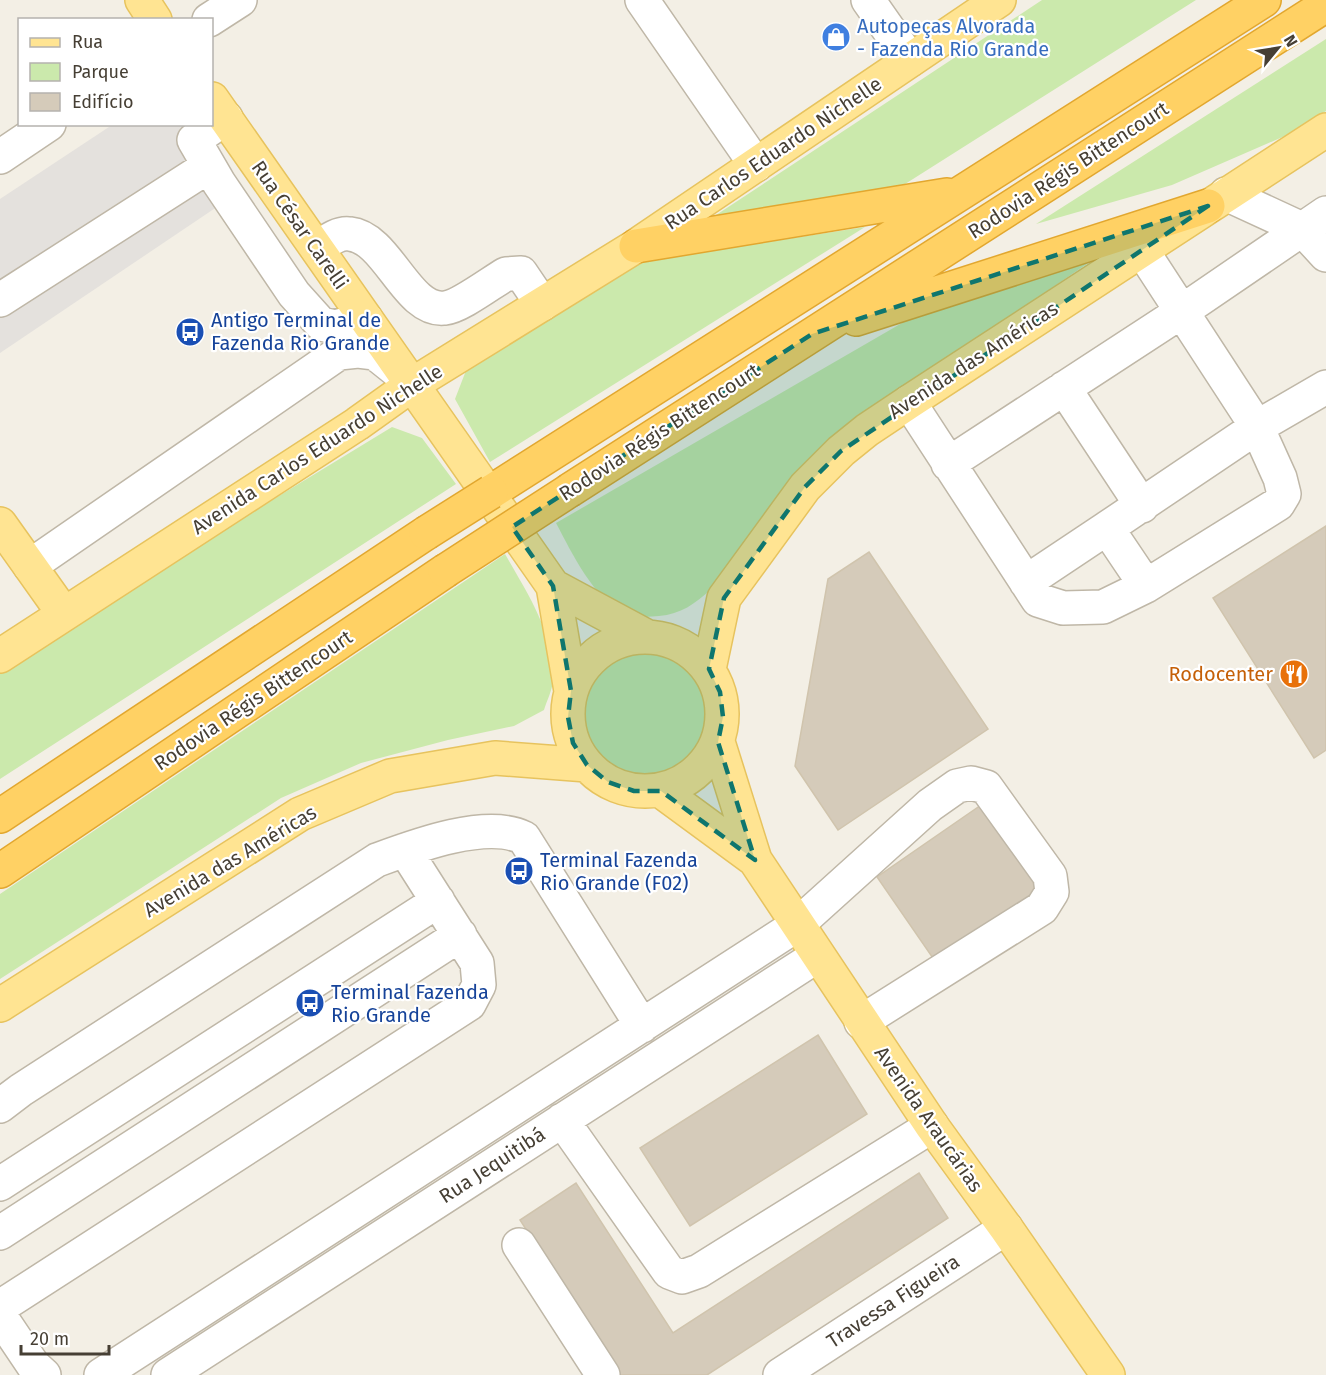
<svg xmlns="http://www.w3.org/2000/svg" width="1326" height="1375" font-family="'Fira Sans',sans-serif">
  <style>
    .green { fill: #cbe9ac }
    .parking { fill: #e4e1dd }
    .building { fill: #d5cbba; stroke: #d0c4ad; stroke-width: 1.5 }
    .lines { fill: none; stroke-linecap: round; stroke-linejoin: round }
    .minor-casing { stroke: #bfb7a7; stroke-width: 36 }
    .major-casing { stroke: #e7c35e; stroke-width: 36 }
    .highway-casing { stroke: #e2a72f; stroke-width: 36 }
    .minor { stroke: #fff; stroke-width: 33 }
    .major { stroke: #ffe492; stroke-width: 33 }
    .highway { stroke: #ffd164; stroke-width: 33 }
    .highway-bridge-casing { stroke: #e2a72f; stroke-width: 36; stroke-linecap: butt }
    .highway-bridge { stroke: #ffd164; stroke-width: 33 }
    .marked { fill: #0f766e; fill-opacity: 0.2; stroke: #0f766e; stroke-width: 4.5; stroke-dasharray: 12 8; stroke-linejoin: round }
    .labels { text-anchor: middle; stroke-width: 4.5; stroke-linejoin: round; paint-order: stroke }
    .shop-label { font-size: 20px; fill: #366cbe; stroke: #fff; text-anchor: start }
    .street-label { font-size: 20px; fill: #463f34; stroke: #fff }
    .transit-label { font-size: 20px; fill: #164399; stroke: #fff; text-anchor: start }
    .food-label { font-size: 20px; fill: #c56008; stroke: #fff; text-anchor: end }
  </style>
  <rect width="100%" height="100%" fill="#f3efe5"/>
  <!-- green -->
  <path class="green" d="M 1042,0 L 1196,0 L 883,198 L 707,221 Z
    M 1326,39 L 1326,111 L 1294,132 L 1172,185 L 1036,224 Z
    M 865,227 L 490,462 L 455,399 L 467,368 L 628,263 Z
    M 1097,257 L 852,424 L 711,589 C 695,604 681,614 659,616 C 649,617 636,618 626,614 C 594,600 572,553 556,523 L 959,290 Z
    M 392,427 L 422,438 L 456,484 L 0,779 L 0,668 L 67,625 Z
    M 505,554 C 527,593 554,632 553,679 C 553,689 547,700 544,710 L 514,726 L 448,740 L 361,763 L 281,798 L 0,979 L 0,894 Z
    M576 714a69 69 0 1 1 138 0a69 69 0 1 1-138 0Z"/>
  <!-- parking -->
  <path class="parking" d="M 112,125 L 198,125 L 242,190 L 0,353 L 0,199 Z"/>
  <!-- building -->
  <path class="building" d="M 1326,526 L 1326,750 L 1314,758 L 1213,598 Z
    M 869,552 L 988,729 L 838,830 L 795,766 L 828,579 Z
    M 984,803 L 1044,890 L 937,964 L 877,877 Z
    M 818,1035 L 867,1114 L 690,1226 L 640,1148 Z
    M 919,1173 L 948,1218 L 707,1375 L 620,1375 L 520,1220 L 576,1183 L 673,1333 Z"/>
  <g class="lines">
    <!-- minor casing -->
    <g class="minor-casing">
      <path id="minor" d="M 642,0 L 756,165
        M 868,0 L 910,60
        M 209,20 L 240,0
        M 226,118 L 194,140 L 219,183 L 294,294 L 321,324 L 335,327 L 366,319
        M 0,157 L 49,124
        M 1226,194 L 1302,229 L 1326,255
        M 317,248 C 326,242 338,232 350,234 C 388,238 407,313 445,308 C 459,307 492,282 506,274 L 521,273 L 542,304
        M 0,300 L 209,166
        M 1064,388 L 1142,506
        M 909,402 L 1038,600 L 1063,608 L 1103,607 L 1146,586 L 1278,504 L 1284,494 L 1280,478 L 1257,427 L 1141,249
        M 948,464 L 1181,312 L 1326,213
        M 30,566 L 339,353 L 358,351 L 375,353 L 405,377
        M 1026,582 L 1107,528
        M 1146,586 L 1107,528 L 1257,427 L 1326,387
        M 0,1106 L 21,1090 L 377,860 C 415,846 487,819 524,838 L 642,1026
        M 562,1120 L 669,1272 L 682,1277 L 699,1271 L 932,1126
        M 0,1184 L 438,901
        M 0,1233 L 460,935
        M 519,1245 L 603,1375
        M 0,1307 L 469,1004 L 479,985 L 477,963 L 405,850
        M 0,1316 L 33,1365 L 44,1375
        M 101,1375 L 797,925 L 930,805 L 957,786 L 971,783 L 986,787 L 1050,876 L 1052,892 L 1042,908 L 861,1022
        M 168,1375 L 817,956
        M 780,1375 L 1006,1228"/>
    </g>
    <!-- major casing -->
    <g class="major-casing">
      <path id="major" d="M 142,0 L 155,20
        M 212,99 L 553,586 L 571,691
        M 0,524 L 64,614
        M 553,586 L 646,636
        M568 714a77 77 0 1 1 154 0a77 77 0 1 1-154 0Z
        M 0,656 L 357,424 L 413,384 L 636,246 L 999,0
        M 709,669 L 724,598 L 805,487 L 841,451 L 867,430 L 909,402 L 1326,130
        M 718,742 L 755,860 L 932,1126 L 1006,1228 L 1108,1375
        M 661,791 L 755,860
        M 0,1005 L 300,814 L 390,776 L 495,758 L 587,765"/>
    </g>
    <!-- highway casing -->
    <g class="highway-casing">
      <path id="highway" d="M 636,246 L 947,195
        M 856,319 L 1208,206
        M 570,490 L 1326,5
        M 491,492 L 1264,0
        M 0,816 L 426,533
        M 0,871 L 445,571"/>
    </g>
    <!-- minor -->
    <use href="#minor" class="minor"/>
    <!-- major -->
    <use href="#major" class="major"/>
    <!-- highway -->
    <use href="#highway" class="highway"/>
    <!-- highway-bridge casing -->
    <g class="highway-bridge-casing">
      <path id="highway-bridge" d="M 426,533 L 491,492
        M 445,571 L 570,490"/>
    </g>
    <!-- highway-bridge -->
    <use href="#highway-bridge" class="highway-bridge"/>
  </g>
  <!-- marked area -->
  <path class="marked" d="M 1208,206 L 841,451 L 805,487 L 724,598 L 709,669 L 720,692 L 723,717 L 718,742 L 755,860 L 661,791 L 634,791 L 608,782 L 587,765 L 573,743 L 568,717 L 571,691 L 553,586 L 512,527 L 812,334 Z"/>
  <!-- icons -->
  <defs>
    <g id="shop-disc" transform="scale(1.5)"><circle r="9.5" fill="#3f7fe0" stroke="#fff"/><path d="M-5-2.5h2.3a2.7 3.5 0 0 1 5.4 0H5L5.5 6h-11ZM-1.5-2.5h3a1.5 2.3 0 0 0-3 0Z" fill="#fff"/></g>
    <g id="bus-disc" transform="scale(1.5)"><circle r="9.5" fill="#1a4fb4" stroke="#fff"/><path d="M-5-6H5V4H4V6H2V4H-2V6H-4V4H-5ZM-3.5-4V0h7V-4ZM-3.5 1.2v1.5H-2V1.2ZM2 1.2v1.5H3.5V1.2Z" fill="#fff"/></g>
    <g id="restaurant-disc" transform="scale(1.5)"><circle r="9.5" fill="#e8710a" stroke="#fff"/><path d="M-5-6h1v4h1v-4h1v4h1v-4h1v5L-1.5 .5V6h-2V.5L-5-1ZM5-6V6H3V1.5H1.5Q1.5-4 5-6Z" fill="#fff"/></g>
  </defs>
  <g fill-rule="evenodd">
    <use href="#shop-disc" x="836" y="37"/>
    <use href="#bus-disc" x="190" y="332"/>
    <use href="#restaurant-disc" x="1294" y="674"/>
    <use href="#bus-disc" x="519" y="871"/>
    <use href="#bus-disc" x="310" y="1003"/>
  </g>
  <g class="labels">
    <!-- shop labels -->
    <g class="shop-label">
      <text x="857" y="33">Autopeças Alvorada<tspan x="857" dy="23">- Fazenda Rio Grande</tspan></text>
    </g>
    <!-- street labels -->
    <g class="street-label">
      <text transform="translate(773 153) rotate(-34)" y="7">Rua Carlos Eduardo Nichelle</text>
      <text transform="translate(1068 170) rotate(-33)" y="7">Rodovia Régis Bittencourt</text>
      <text transform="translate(300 225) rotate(55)" y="7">Rua César Carelli</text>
      <text transform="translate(973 360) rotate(-33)" y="7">Avenida das Américas</text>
      <text transform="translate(659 432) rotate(-33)" y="7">Rodovia Régis Bittencourt</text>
      <text transform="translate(317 449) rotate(-33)" y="7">Avenida Carlos Eduardo Nichelle</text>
      <text transform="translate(253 700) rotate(-34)" y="7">Rodovia Régis Bittencourt</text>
      <text transform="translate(230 861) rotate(-31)" y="7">Avenida das Américas</text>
      <text transform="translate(929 1119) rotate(55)" y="7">Avenida Araucárias</text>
      <text transform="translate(492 1165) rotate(-33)" y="7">Rua Jequitibá</text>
      <text transform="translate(893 1301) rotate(-33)" y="7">Travessa Figueira</text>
    </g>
    <!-- transit labels -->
    <g class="transit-label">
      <text x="211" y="327">Antigo Terminal de<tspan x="211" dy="23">Fazenda Rio Grande</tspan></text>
      <text x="540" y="867">Terminal Fazenda<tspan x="540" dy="23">Rio Grande (F02)</tspan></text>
      <text x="331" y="999">Terminal Fazenda<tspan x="331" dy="23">Rio Grande</tspan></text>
    </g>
    <!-- food labels -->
    <g class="food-label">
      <text x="1273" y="681">Rodocenter</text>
    </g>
  </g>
  <!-- legend -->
  <rect x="18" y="18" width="195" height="108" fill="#ffffff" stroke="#b5b2ae" stroke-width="1.5"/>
  <rect x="30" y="38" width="30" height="9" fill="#ffe492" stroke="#b5b2ae" stroke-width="1.5"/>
  <text x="72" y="48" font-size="18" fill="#463f34">Rua</text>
  <rect x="30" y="63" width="30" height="18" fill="#cbe9ac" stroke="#b5b2ae" stroke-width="1.5"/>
  <text x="72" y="78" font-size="18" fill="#463f34">Parque</text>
  <rect x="30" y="93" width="30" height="18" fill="#d5cbba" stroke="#b5b2ae" stroke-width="1.5"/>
  <text x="72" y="108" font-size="18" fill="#463f34">Edifício</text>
  <!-- north arrow -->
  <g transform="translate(1278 48) rotate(60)" stroke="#ffffff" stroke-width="4.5" paint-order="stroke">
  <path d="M0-4.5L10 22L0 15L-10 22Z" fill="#463f34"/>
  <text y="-9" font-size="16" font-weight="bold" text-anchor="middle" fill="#463f34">N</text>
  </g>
  <!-- scale -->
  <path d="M21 1345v9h88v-9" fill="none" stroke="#463f34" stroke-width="3"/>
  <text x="30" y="1345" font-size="18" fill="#463f34" stroke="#ffffff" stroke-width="4.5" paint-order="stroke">20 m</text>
</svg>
